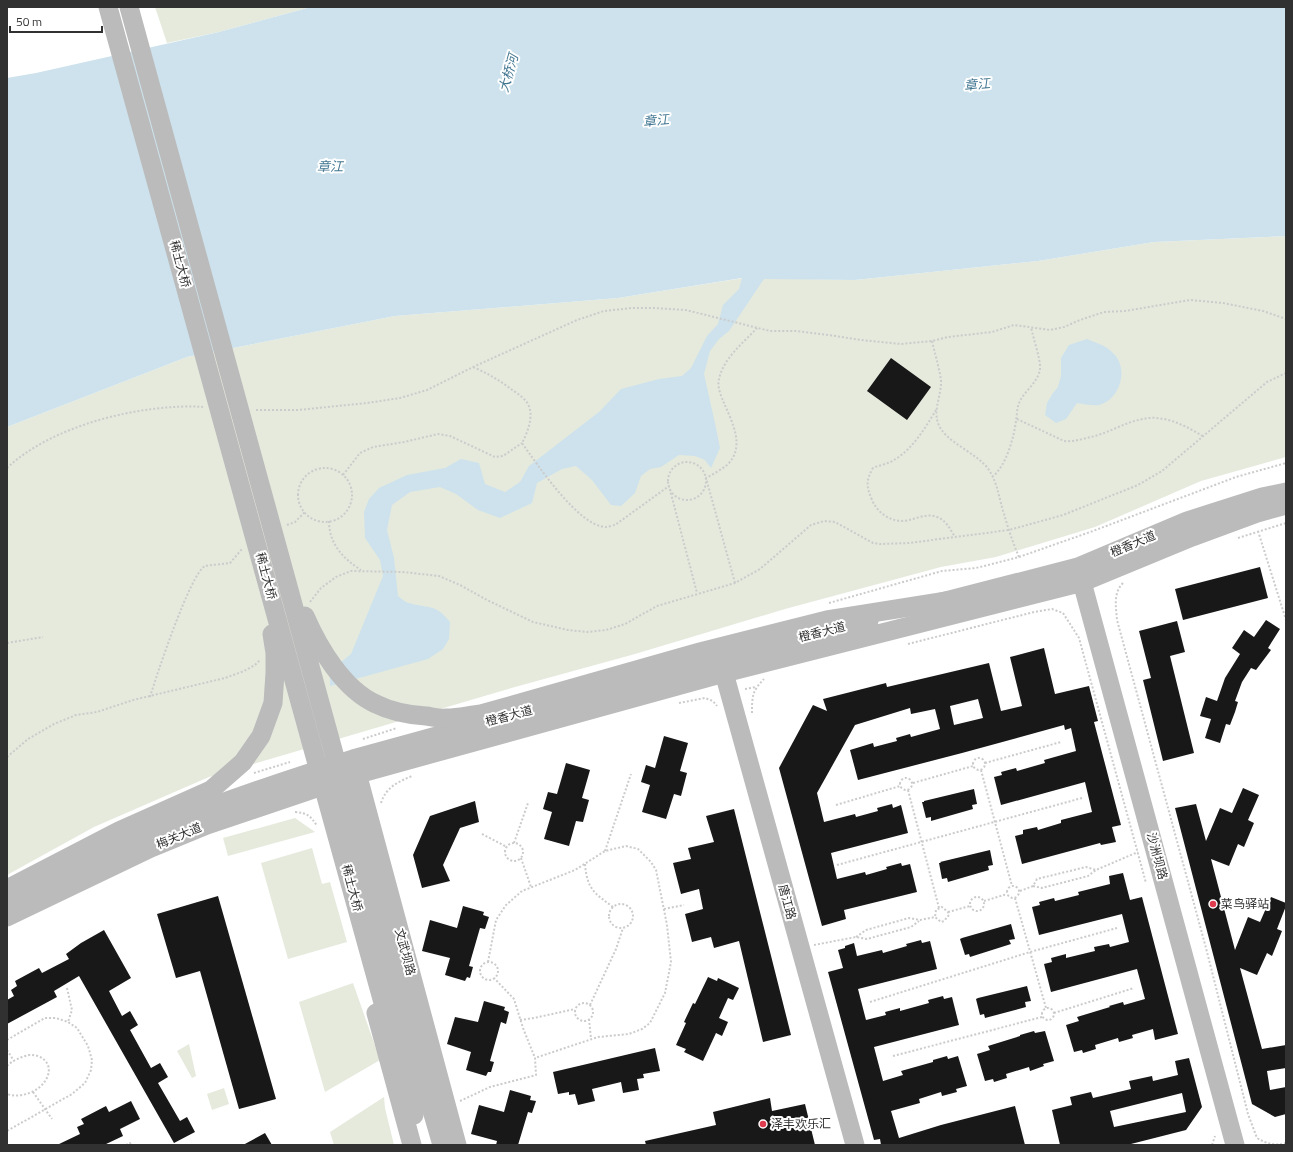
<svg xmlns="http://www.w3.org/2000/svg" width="1293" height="1152" font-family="'Titillium Web','Noto Sans SC',sans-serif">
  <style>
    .green { fill: #e5eadd }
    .water { fill: #cde2ec }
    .building { fill: #181818; fill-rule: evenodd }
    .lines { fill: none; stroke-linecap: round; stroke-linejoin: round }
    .path { stroke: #cbcbcb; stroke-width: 2; stroke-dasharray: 2 2; stroke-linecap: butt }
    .secondary { stroke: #bbb; stroke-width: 19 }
    .secondary-bridge { stroke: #bbb; stroke-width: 19 }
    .poi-dot { fill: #df3c50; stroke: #fff; stroke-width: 1.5 }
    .labels { text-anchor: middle; stroke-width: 4; stroke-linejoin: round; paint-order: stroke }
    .street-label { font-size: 12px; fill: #313131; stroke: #fff }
    .poi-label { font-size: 12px; fill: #313131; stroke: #fff; text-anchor: start }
    .water-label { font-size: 13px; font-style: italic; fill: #417691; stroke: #fff }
  </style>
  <rect width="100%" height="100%" fill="#fff"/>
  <!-- green -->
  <path class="green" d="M 155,7 L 311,7 L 219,32 L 167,43 Z
    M 1286,236 L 1286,457 L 1201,481 L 1095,527 L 996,557 L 941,567 L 785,609 L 635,654 L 515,687 L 209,777 L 94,827 L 7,875 L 7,427 L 187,357 L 395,316 L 618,298 L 743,278 L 855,280 L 1038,261 L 1154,242 Z
    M 295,818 L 315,832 L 228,856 L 223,838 Z
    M 312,848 L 322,884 L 330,882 L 347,942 L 288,959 L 261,863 Z
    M 353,983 L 380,1060 L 325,1092 L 299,1002 Z
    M 189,1044 L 196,1076 L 192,1078 L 177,1051 Z
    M 224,1088 L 229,1104 L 212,1110 L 207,1094 Z
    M 384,1097 L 385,1108 L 394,1145 L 334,1145 L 330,1132 Z"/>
  <!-- water -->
  <path class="water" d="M 311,7 L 1286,7 L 1286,236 L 1154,242 L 1038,261 L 855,280 L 764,279 L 729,331 L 719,339 L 710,351 L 704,374 L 716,428 L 720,448 L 711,468 L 705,460 L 695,456 L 679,455 L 661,467 L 650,469 L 641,476 L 635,493 L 621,506 L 611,505 L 592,480 L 576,466 L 562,469 L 537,483 L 532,503 L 500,518 L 478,510 L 456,494 L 440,487 L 410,492 L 392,505 L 387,530 L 394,558 L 398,596 C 402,599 405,602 409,603 C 429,609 435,603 450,622 L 449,639 L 443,649 L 428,659 L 330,686 L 330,676 L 335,667 L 351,654 L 383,576 L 380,560 L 365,538 L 364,512 L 369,499 L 379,488 L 407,475 L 445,468 L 461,459 L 479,463 L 485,484 L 505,492 L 520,482 L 529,466 L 599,412 L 621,389 L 659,379 L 682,376 L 691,368 L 707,336 L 718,324 L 723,305 L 739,289 L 742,278 L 618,298 L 395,316 L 187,357 L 7,427 L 7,78 L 36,73 L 219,32 Z
    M 1087,339 C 1097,343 1107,346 1114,354 C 1129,369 1120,400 1099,405 C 1093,406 1084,404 1077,403 L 1066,419 L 1056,423 L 1045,415 L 1047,403 L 1053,393 L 1058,387 L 1061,376 L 1061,358 L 1069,345 Z"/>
  <!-- building -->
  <path class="building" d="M 891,358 L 931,387 L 907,420 L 867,391 Z
    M 1260,567 L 1268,598 L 1183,620 L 1175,589 Z
    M 1266,620 L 1280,629 L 1268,648 L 1271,650 L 1256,670 L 1251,668 L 1242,682 L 1235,701 L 1238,702 L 1235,712 L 1230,725 L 1226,724 L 1220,743 L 1205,738 L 1211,719 L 1200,716 L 1206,697 L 1217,701 L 1225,678 L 1240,654 L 1232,648 L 1244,630 L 1254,637 Z
    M 1177,621 L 1185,652 L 1170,656 L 1194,753 L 1163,761 L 1143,680 L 1151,678 L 1139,631 Z
    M 1044,648 L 1055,694 L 1089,686 L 1098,721 L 1094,722 L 1121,825 L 1112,827 L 1116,842 L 1101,845 L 1100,843 L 1022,864 L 1015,836 L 1023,834 L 1023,830 L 1037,827 L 1038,830 L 1061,823 L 1061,820 L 1092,812 L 1085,782 L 1001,805 L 994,777 L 1002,775 L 1001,772 L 1016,768 L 1017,771 L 1045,763 L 1044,760 L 1076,751 L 1071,728 L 1065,730 L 1064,725 L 962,753 L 858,780 L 850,750 L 873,743 L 874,747 L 897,741 L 896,738 L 910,734 L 911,737 L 940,729 L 935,709 L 911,714 L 910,708 L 855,725 L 817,793 L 824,822 L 855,814 L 856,817 L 878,811 L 877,808 L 892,804 L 893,808 L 901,805 L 908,833 L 831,853 L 837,879 L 865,872 L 866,875 L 887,869 L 886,867 L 901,863 L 902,866 L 910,864 L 917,892 L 844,910 L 846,919 L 822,926 L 779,768 L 813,705 L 827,711 L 823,699 L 886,683 L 887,687 L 989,663 L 1001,711 L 1022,706 L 1010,657 ZM 978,699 L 983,718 L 954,725 L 950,706 Z
    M 664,736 L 688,743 L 680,771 L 687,773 L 681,796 L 674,794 L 666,819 L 642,812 L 650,785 L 641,782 L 646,765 L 655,768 Z
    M 566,763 L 590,770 L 582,798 L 589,800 L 583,822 L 576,821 L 569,846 L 544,839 L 552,812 L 543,809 L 548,792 L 557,794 Z
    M 1243,788 L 1259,795 L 1248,820 L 1254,823 L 1244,847 L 1238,844 L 1229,866 L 1211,859 L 1235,950 L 1248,917 L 1260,922 L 1271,897 L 1286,903 L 1286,906 L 1277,929 L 1282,931 L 1272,956 L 1267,953 L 1257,975 L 1240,968 L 1262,1049 L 1286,1045 L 1286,1068 L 1267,1071 L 1270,1090 L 1286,1087 L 1286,1114 L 1275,1117 L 1252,1104 L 1175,808 L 1196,804 L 1206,841 L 1220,808 L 1232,813 Z
    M 974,789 L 977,804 L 972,805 L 973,809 L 931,821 L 931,817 L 926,818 L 922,802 L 924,802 L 924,801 Z
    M 475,801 L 479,822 L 460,828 L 443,865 L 450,881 L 422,888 L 413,855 L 430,816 Z
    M 734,809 L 791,1035 L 763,1042 L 739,941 L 714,948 L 711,937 L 692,942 L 685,914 L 703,909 L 699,889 L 681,894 L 673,863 L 691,859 L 688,848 L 714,842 L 706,816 Z
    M 990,850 L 993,865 L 988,866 L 989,870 L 948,882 L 947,878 L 942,879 L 939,863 L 941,863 L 940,862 Z
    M 1123,873 L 1130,900 L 1142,897 L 1178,1034 L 1155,1040 L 1153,1029 L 1132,1035 L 1133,1038 L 1119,1042 L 1118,1038 L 1095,1045 L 1096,1049 L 1083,1053 L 1082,1050 L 1074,1052 L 1066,1025 L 1079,1021 L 1077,1017 L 1110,1007 L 1109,1006 L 1123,1002 L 1124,1005 L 1145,999 L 1137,969 L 1051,992 L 1044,964 L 1052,962 L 1051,958 L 1066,954 L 1066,958 L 1095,951 L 1094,947 L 1109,944 L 1110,947 L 1129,942 L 1122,914 L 1039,935 L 1032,907 L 1040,905 L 1039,902 L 1054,898 L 1055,901 L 1079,895 L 1078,892 L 1110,884 L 1109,876 Z
    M 218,896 L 276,1099 L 239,1109 L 200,971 L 176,978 L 157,914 Z
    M 463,906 L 484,912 L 483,915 L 489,917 L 485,929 L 480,928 L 469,966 L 473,967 L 470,978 L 467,977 L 465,981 L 445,975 L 450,958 L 422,951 L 430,920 L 457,928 Z
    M 1011,924 L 1015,939 L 1009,940 L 1011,944 L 970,957 L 969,954 L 965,955 L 960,939 L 962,938 Z
    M 104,930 L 131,978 L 109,991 L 122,1016 L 130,1011 L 138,1025 L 130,1030 L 151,1068 L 160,1063 L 168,1077 L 158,1083 L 180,1121 L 187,1117 L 195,1132 L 174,1143 L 79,976 L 54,991 L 57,997 L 7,1024 L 7,1000 L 14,996 L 11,990 L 17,986 L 15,981 L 39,968 L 42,973 L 69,959 L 66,954 L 81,943 Z
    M 921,940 L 922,943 L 930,941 L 937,969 L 858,989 L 866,1020 L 886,1015 L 885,1012 L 900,1008 L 900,1011 L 929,1003 L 928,1000 L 943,996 L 944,999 L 952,997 L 959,1025 L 874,1047 L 883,1081 L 903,1075 L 901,1071 L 933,1062 L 933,1060 L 947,1056 L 948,1059 L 958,1056 L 967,1086 L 956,1089 L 957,1092 L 942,1096 L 941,1092 L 919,1099 L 920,1103 L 891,1111 L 899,1138 L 941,1125 L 1015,1106 L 1025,1145 L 881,1145 L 880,1139 L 874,1140 L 828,972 L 843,968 L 838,950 L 845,948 L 845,946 L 854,943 L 857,956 L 882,950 L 883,953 L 907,946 L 906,944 Z
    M 708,977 L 717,981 L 718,978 L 739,988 L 733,1000 L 728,998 L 719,1018 L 728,1022 L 722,1036 L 716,1033 L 703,1061 L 684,1052 L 686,1049 L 676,1045 L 686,1023 L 684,1022 L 693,1003 L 695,1004 Z
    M 1027,986 L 1031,1001 L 1025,1002 L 1026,1007 L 985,1018 L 984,1014 L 980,1015 L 976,999 L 978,998 Z
    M 484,1001 L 505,1007 L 504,1010 L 509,1012 L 506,1024 L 501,1022 L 490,1061 L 494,1062 L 491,1072 L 488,1072 L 486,1076 L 466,1070 L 471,1052 L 447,1044 L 455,1017 L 478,1022 Z
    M 1034,1031 L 1035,1033 L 1045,1031 L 1054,1061 L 1043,1064 L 1044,1066 L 1030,1071 L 1029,1067 L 1006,1074 L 1007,1078 L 994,1082 L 993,1079 L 985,1081 L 977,1054 L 990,1050 L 988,1046 L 1020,1036 L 1020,1035 Z
    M 655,1048 L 660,1071 L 643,1074 L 644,1078 L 637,1079 L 639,1090 L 623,1093 L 621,1082 L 592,1089 L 595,1101 L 578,1105 L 575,1094 L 569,1095 L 569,1092 L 558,1094 L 553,1072 Z
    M 1189,1058 L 1202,1107 L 1186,1130 L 1127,1145 L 1060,1145 L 1052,1110 L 1072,1105 L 1070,1097 L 1091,1092 L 1093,1098 L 1131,1089 L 1129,1081 L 1152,1076 L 1153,1081 L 1178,1075 L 1175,1061 ZM 1182,1093 L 1186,1112 L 1114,1127 L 1110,1111 Z
    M 510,1090 L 531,1096 L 530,1100 L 536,1101 L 532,1113 L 528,1112 L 518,1145 L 496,1145 L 497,1141 L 471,1134 L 479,1105 L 504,1112 Z
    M 770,1098 L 772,1111 L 805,1104 L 815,1145 L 646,1145 L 645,1141 L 716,1125 L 713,1112 Z
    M 131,1101 L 140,1119 L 120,1129 L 123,1136 L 104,1145 L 57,1145 L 80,1134 L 77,1127 L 84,1124 L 81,1119 L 106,1106 L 109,1112 Z
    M 265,1133 L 272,1145 L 243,1145 Z"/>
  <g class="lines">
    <!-- path -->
    <path class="path" d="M 932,341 C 935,354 939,367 941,380 C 942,394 933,409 938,423 C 944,442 978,453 989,470 C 998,484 999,499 1004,514 C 1008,528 1013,543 1019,557
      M 473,367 C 487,373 499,380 511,389 C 515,392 520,395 524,399 C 536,410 529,430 522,443 C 537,464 579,527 606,527 C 609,527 613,525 615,525 L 669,486 L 697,593
      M 256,410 L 298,410 L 367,403 L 400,398 L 427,390 L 473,367 L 577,320 L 604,311 L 632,308 L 654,308 L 686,310 L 770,331 L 796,331 L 829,335 L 861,340 L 901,344 L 932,341 L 948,337 L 992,332 L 1014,325 L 1050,330 L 1064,327 L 1080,320 L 1104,312 L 1125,311 L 1190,300 L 1223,303 L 1263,311 L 1286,319
      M 936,410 C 925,428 913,449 894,460 C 888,464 880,465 873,468 C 866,480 866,486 872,500 C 878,514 893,524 909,520 C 918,518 928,513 937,517 C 946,520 950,529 955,537
      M 1017,419 L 1064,441 C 1073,442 1082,439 1091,437 C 1109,433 1125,422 1143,419 C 1163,414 1187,426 1204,437
      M668 481a19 19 0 1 1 38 0a19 19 0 1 1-38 0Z
      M 7,468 C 52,425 143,403 204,407
      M298 495a27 27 0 1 1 54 0a27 27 0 1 1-54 0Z
      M 343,475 L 360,453 L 373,447 L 404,442 L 438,434 L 450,436 L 495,457 L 503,456 L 522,443
      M 992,477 C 1006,467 1014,437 1016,421 C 1017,415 1017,408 1019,403 C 1024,391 1038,383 1040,369 C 1041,360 1033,338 1031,327
      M 329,521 C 329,543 342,558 361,570
      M 287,525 L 295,522 L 305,512
      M 1258,531 L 1286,620
      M 1238,538 L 1286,523
      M 735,583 L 706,478 C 713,474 721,470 727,465 C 746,447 732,422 724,403 C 721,396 717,387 719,379 C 723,359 743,343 757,328
      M 1123,583 C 1113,593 1116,607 1117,620 L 1206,948 L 1248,1114 L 1257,1138 C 1267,1144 1275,1146 1286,1143
      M 310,602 L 321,588 L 336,577 L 351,571 L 403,572 L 439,576 L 460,585 L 487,600 L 533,622 L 568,630 L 587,632 L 606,630 L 625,624 L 657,606 L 735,583 L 760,569 L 811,525 L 824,521 L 835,522 L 873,543 L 880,544 L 909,543 L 1009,530 L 1063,515 L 1138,485 L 1162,471 L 1267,382 L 1286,373
      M 829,603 L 942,571 L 976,568 L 1019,557 L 1093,531 L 1236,477 L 1286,463
      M 7,643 L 43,637
      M 908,644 L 1034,612 L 1052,609 L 1063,613 L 1079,638 L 1146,883
      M 745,689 L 756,687
      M 150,697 C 156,677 190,574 205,566 C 209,565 225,564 230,563 L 242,549
      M 679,703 L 705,698 L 713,701 L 717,706
      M 752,713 C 752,697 752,691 764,679
      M 363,739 L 397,728
      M 7,757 L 28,739 L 54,724 L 76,715 L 97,712 L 133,700 L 225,678 L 244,671 L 255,665 L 260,660
      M973 764a6 6 0 1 1 12 0a6 6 0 1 1-12 0Z
      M 985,763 L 1061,742
      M 981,770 L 1012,886
      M 254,773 L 290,762
      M900 784a6 6 0 1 1 12 0a6 6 0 1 1-12 0Z
      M 913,783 L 973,766
      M 908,790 L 939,908
      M 381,803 C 386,787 398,782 412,776
      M 836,805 L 900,786
      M 295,812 C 307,813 311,816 317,826
      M 482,834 L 507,847
      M 514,843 L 528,803
      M505 852a9 9 0 1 1 18 0a9 9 0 1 1-18 0Z
      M 605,851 L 631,774
      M 521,858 L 531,887
      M 585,864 C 587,889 594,893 613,907
      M 837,865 L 1082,798
      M1007 892a6 6 0 1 1 12 0a6 6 0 1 1-12 0Z
      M 1033,886 L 1042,888 L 1088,876 L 1096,870
      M 1020,891 L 1033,886 L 1037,879 L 1086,867 L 1096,870 L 1138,852
      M970 904a7 7 0 1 1 14 0a7 7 0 1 1-14 0Z
      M 1015,898 L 1046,1008
      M 984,901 L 1007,894
      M609 916a12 12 0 1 1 24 0a12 12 0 1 1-24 0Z
      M 664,909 L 684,905
      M 948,912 L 970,906
      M 856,937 L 866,930 L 909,918 L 920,920 L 935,917 L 941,922 L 944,921 L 949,915 L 948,912 L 942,907 L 936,910 L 935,917
      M 814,945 L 856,937 L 867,939 L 911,927 L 919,921
      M 488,962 L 496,920 L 506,905 L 522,891 L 575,870 L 605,851 L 626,846 L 638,849 L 651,862 L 656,870 L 667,925 L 671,962 L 665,993 L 650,1023 L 642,1029 L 629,1034 L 598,1037 L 535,1058
      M480 971a9 9 0 1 1 18 0a9 9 0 1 1-18 0Z
      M 67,988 L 72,1010 L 68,1022
      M 870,1002 L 1030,952 L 1117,928
      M575 1012a9 9 0 1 1 18 0a9 9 0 1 1-18 0Z
      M 590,1005 L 616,949 L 623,928
      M1042 1014a6 6 0 1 1 12 0a6 6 0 1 1-12 0Z
      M 1054,1013 L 1134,988
      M 589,1019 L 591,1039
      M 520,1020 L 534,1018 L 575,1009
      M 7,1040 L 45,1018 L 56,1018 L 68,1022 L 77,1028 L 88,1046 L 92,1060 L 91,1070 L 85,1083 L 72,1094 L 7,1131
      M 7,1050 L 14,1061
      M 893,1056 L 1042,1017
      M 7,1066 C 13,1060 21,1057 29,1055 C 41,1054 52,1063 48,1075 C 43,1091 21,1099 7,1094
      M 33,1092 L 52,1119
      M 460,1101 L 490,1087 L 536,1075 L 535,1058 L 523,1028 L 514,999 L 494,978
      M 126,1145 L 130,1143 L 131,1145
      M 1212,1145 L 1215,1136"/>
    <!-- secondary -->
    <path class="secondary" d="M 1079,571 L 1235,1145
      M 938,603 L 1078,567 L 1187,521 L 1262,497 L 1286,492
      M 721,662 L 855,1145
      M 354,762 L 457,1145
      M 7,901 C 71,870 134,836 200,811 C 251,792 302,775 353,759 L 720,658 L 869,621
      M 7,917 L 151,848 L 207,825 L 358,774 L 724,673 L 1083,582 L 1192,537 L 1257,513 L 1286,505
      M 376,1013 L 412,1145
      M 431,1107 L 442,1145"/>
    <!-- secondary-bridge -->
    <path class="secondary-bridge" d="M 108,7 L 414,1115
      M 129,7 L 431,1107
      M 305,616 C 319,648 343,689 376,704 C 392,712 409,715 426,716 C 433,717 440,719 447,718 C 458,718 470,715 481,714 L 700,652 L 827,620 L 953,600
      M 7,889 L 119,831 L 211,790 L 243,762 L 261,736 L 273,703 L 275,673 L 275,653 L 272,634"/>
  </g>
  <!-- markers -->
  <g class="poi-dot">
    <circle cx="1213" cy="904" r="4"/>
    <circle cx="763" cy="1124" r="4"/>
  </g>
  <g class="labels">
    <!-- street labels -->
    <g class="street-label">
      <text transform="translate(180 264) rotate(75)" y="4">稀土大桥</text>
      <text transform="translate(1133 544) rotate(-23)" y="4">橙香大道</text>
      <text transform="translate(266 576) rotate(75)" y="4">稀土大桥</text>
      <text transform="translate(822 632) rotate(-14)" y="4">橙香大道</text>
      <text transform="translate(509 716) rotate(-15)" y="4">橙香大道</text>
      <text transform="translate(179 836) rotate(-23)" y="4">梅关大道</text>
      <text transform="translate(1157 856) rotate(75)" y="4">沙洲坝路</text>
      <text transform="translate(352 888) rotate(75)" y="4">稀土大桥</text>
      <text transform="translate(787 902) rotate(75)" y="4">唐江路</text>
      <text transform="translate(405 952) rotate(75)" y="4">文武坝路</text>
    </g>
    <!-- poi labels -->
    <g class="poi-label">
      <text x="1221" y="908">菜鸟驿站</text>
      <text x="771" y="1128">泽丰欢乐汇</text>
    </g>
    <!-- water labels -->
    <g class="water-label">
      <text transform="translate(508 73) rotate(-74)" y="5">大桥河</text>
      <text transform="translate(977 84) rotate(-6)" y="5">章江</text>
      <text transform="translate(656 120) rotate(-6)" y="5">章江</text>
      <text x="330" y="171">章江</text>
    </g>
  </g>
  <!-- border -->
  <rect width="1293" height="1152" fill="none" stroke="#313131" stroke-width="16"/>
  <!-- scale -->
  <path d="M10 26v6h92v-6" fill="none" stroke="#313131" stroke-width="2"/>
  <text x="16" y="26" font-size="12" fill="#313131" stroke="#ffffff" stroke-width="3" paint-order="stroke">50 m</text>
</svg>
